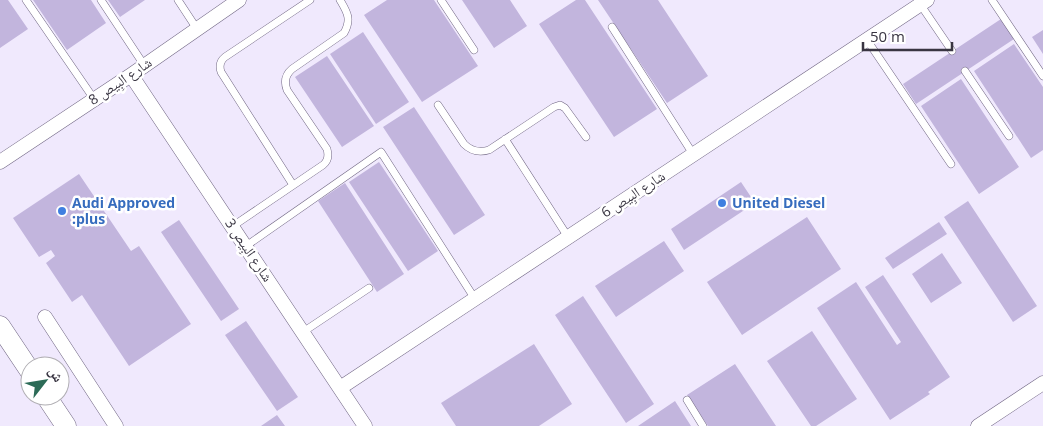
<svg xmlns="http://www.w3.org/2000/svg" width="1043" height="426" font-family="'Open Sans','Noto Naskh Arabic',sans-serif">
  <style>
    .building { fill: #c2b5dd }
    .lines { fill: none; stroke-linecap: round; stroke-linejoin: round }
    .service-casing { stroke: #706683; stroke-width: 8 }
    .minor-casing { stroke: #706683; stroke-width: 15 }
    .secondary-casing { stroke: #706683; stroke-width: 21 }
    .service { stroke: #fff; stroke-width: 7 }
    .minor { stroke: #fff; stroke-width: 14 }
    .secondary { stroke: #fff; stroke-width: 20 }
    .shop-dot { fill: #3f7fe0; stroke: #fff; stroke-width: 2 }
    .labels { text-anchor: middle; stroke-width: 5; stroke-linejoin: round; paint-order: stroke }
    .street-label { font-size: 14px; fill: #393542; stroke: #fff }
    .shop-label { font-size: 14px; font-weight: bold; fill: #366cbe; stroke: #fff; text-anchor: start }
  </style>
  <rect width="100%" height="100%" fill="#f0e9fd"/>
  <!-- building -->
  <path class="building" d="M 0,0 L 8,0 L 28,29 L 0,48 Z
    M 33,0 L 91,0 L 106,23 L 67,50 Z
    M 108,0 L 145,0 L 120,17 Z
    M 387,0 L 434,0 L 478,66 L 422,102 L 364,15 Z
    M 462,0 L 510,0 L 527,26 L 494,48 Z
    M 576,0 L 585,0 L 657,109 L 614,137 L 539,24 Z
    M 598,0 L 658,0 L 708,76 L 667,103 Z
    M 1001,19 L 1014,39 L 916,104 L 903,84 Z
    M 1043,30 L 1043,54 L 1032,37 Z
    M 363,32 L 409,102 L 376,124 L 330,54 Z
    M 1014,44 L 1043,87 L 1043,150 L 1031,158 L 974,71 Z
    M 327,56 L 374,126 L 342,147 L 295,77 Z
    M 961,79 L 1019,167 L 979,194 L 921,106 Z
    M 414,107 L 485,215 L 454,235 L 383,127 Z
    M 379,162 L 438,251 L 408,271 L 349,182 Z
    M 79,174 L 131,251 L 139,246 L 191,324 L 129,366 L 82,295 L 72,302 L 46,263 L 55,256 L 51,250 L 39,257 L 13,218 Z
    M 741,182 L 755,203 L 684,250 L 671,229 Z
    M 345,183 L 404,274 L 377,292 L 318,201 Z
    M 968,201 L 1037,306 L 1013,322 L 944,217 Z
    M 807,217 L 841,269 L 742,335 L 707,282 Z
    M 179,220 L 239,309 L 221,321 L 161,232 Z
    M 939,222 L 947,234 L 893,269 L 885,258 Z
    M 664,241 L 684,271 L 616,317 L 595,286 Z
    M 942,253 L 962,283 L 931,303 L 912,274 Z
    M 883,275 L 950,377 L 928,392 L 930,394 L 890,420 L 817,308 L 856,282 L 897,345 L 901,342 L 865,287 Z
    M 583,296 L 654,404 L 626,423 L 555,315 Z
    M 246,321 L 298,397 L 277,411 L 225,335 Z
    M 812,331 L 857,399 L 816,426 L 811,426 L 767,361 Z
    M 534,344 L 572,404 L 539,426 L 456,426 L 441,403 Z
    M 735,364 L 776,426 L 708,426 L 687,395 Z
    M 675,401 L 691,426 L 638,426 Z
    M 277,415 L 285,426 L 261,426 Z"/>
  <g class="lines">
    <!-- service casing -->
    <g class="service-casing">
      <path id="service" d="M 26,0 L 94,99
        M 101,0 L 144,65
        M 178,0 L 197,29
        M 441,0 L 474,50
        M 992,0 L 1043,76
        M 920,4 L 952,51
        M 612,27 L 693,154
        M 867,40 L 951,164
        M 965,71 L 1009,136
        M 438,105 L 464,144 C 471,151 479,153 489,150 L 554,107 L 560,105 L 565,108 L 586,137
        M 505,139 L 568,237
        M 293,185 L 221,72 C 219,66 220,61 225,57 L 310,0
        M 233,226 L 323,165 C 328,161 329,156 327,149 L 287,90 C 284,82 285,75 292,69 L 344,33 C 352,19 347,12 340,0
        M 246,246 L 381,152 L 475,299
        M 303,332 L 369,288
        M 687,400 L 703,426"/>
    </g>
    <!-- minor casing -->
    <g class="minor-casing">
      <path id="minor" d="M 131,75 L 365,426
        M 0,162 L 131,75 L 239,0
        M 45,317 L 116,426
        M 340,388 L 927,0
        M 978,426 L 1043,383"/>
    </g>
    <!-- secondary casing -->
    <g class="secondary-casing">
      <path id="secondary" d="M 0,326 L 30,371
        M 46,396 L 66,426"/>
    </g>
    <!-- service -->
    <use href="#service" class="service"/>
    <!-- minor -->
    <use href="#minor" class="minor"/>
    <!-- secondary -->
    <use href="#secondary" class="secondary"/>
  </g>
  <!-- markers -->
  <g class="shop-dot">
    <circle cx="722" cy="203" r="5"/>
    <circle cx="62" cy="211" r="5"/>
  </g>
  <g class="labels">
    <!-- street labels -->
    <g class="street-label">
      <text transform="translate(120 81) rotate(-34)" y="5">شارع البِيص 8</text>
      <text transform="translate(633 194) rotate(-33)" y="5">شارع البِيص 6</text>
      <text transform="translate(249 250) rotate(56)" y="5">شارع البِيص 3</text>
    </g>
    <!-- shop labels -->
    <g class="shop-label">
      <text x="72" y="208">Audi Approved<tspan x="72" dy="16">:plus</tspan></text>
      <text x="732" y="208">United Diesel</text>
    </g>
  </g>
  <!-- north arrow -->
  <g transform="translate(45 381) rotate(59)"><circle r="24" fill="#ffffff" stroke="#b0aeb3"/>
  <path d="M0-4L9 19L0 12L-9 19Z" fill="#2c6b57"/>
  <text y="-8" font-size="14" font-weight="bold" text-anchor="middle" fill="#393542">ش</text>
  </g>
  <!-- scale -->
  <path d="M863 42v8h89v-8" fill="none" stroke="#393542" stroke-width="2.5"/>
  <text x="870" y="42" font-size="15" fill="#393542" stroke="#ffffff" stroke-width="4" paint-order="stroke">50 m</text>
</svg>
